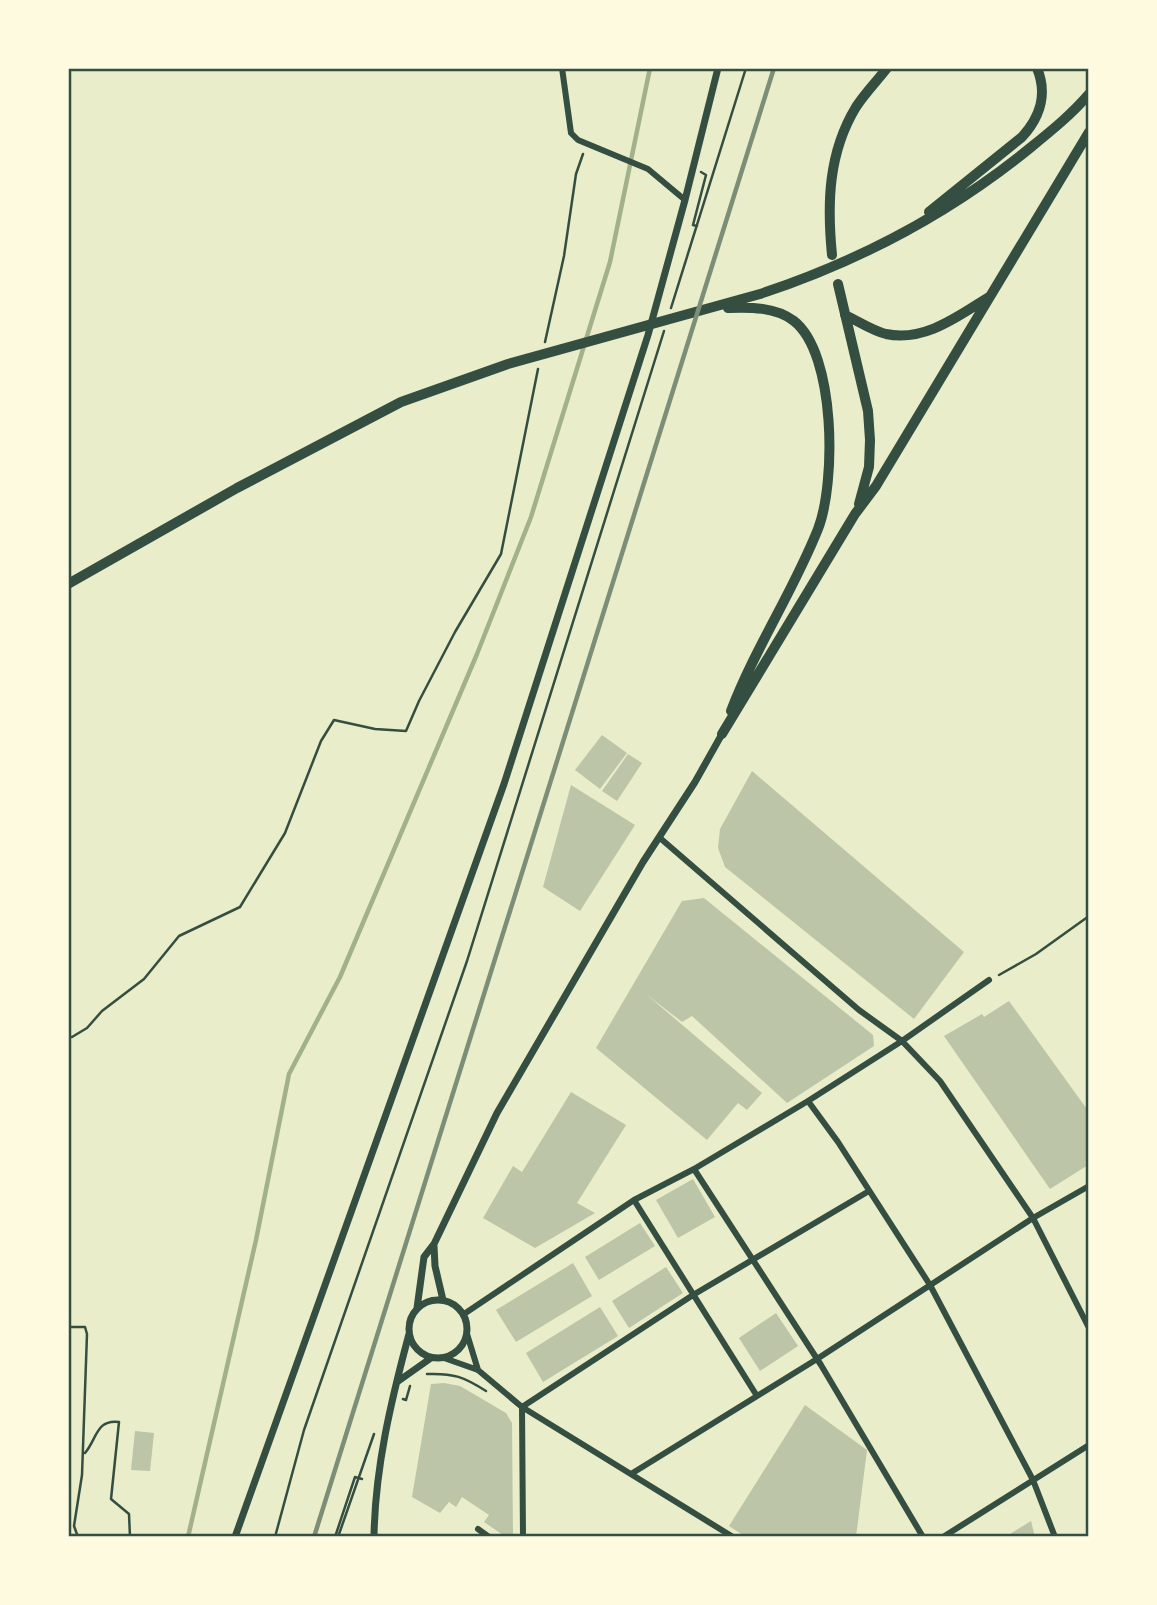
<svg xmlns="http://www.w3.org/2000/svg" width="1157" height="1605" font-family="'Exo 2',sans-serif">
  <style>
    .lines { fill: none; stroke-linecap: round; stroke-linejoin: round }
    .stream { stroke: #a3b18a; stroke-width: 4.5 }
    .building { fill: #bcc5a7 }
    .path { stroke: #344e41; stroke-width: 2.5 }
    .minor { stroke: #344e41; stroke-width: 6 }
    .tertiary { stroke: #344e41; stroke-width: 7 }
    .trunk { stroke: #344e41; stroke-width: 10 }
    .rail { stroke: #7c8e77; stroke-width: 4.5 }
    .neatline { fill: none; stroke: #344e41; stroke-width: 2.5 }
  </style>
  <rect width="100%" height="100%" fill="#e9edc9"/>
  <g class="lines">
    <!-- stream -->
    <path class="stream" d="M 188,1537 L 256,1240 L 289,1074 L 340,977 L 477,654 L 531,517 L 610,262 L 650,68"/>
  </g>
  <!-- building -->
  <path class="building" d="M 602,735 L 627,753 L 600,789 L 575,770 Z
    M 628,754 L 642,763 L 617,801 L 602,791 Z
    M 752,771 L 964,952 L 914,1019 L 725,867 L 718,848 L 720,829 Z
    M 571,785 L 635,825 L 580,911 L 543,887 Z
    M 704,898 L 873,1035 L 874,1046 L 787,1103 L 692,1016 L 682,1022 L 646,994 L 762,1093 L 747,1110 L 738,1103 L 707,1140 L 596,1048 L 682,901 Z
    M 1009,1001 L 1089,1112 L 1089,1160 L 1085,1162 L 1088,1165 L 1050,1189 L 944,1036 L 982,1014 L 984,1017 Z
    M 571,1092 L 626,1125 L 577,1203 L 595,1213 L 535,1248 L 483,1218 L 513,1166 L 522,1172 Z
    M 693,1179 L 715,1217 L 678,1238 L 656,1200 Z
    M 640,1223 L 655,1246 L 599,1280 L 585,1257 Z
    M 573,1263 L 592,1296 L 516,1342 L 496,1310 Z
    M 666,1267 L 683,1293 L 629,1328 L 612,1301 Z
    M 600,1307 L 618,1336 L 543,1382 L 526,1353 Z
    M 776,1313 L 798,1346 L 760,1371 L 739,1338 Z
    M 444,1383 L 460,1386 L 506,1413 L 512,1423 L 513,1537 L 506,1537 L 484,1522 L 489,1515 L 462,1497 L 456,1507 L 449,1502 L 440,1513 L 412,1497 L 431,1384 Z
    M 805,1405 L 867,1450 L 856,1537 L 746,1537 L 729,1526 Z
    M 135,1431 L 154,1433 L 150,1471 L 131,1470 Z
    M 1031,1521 L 1035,1537 L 1005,1537 Z"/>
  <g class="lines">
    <!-- path -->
    <path class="path" d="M 697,226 L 693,225 L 706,175 L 701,172
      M 671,308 L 746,68
      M 545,342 L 564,256 L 576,174 L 583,154
      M 999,975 L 1036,954 L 1089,916
      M 68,1037 L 72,1037 L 87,1028 L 102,1011 L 144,979 L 179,936 L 240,907 L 285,833 L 321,741 L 334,720 L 375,729 L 406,731 L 419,701 L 455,632 L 501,554 L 538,369
      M 68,1327 L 85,1327 L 87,1334 L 82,1475 L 74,1526 L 78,1537
      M 427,1374 C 454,1373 464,1377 486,1391
      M 403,1399 L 406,1400 L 410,1386
      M 85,1453 C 97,1439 96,1419 119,1422 L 111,1499 L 129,1514 L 130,1537
      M 275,1537 L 304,1430 L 467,961 L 664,331
      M 335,1537 L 355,1477 L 362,1479
      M 338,1537 L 374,1434"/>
    <!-- minor -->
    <path class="minor" d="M 562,68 L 571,133 L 578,140 L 648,169 L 685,200
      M 660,838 L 859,1010 L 902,1041 L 940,1081 L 1033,1218 L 1089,1328
      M 808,1101 L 838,1142 L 930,1285 L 1033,1480 L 1055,1537
      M 694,1169 L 821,1365 L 923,1537
      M 634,1200 L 757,1396
      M 464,1314 L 634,1200 L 694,1169 L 808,1101 L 902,1041 L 989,980
      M 467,1334 L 478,1370
      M 444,1358 L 478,1370 L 522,1407 L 733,1537
      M 631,1474 L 817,1359 L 1033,1218 L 1089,1186
      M 478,1529 L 489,1537
      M 523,1537 L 522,1407 L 693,1295 L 869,1191
      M 943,1537 L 1089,1445"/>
    <!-- tertiary -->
    <path class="tertiary" d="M 434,1246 L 435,1266 L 443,1300
      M409 1329a29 29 0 1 1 58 0a29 29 0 1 1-58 0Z
      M 417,1308 L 424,1257 L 434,1244 L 497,1113 L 643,862 L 695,782 L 722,734
      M 397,1382 L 431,1358
      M 235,1537 L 504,784 L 648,335 L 685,200 L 718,68
      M 374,1537 C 375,1468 391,1401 409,1334"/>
    <!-- trunk -->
    <path class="trunk" d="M 929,212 L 1022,137 C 1040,117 1048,95 1037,68
      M 832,255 C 827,204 828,153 856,107 C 865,93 877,81 887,68
      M 838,284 L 868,411 L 870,440 L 869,467 L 859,504
      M 728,308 C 750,307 776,307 794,321 C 836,354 836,483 818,529 C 793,592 755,648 731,711
      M 845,315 C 858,321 873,331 886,334 C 925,342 958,316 989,297
      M 68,584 L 237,488 L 401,402 L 508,364 L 760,294 C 857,262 950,213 1030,148 C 1051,131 1072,114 1089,94
      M 722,734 L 855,514 L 876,486 L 1089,132"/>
    <!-- rail -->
    <path class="rail" d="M 314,1537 L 774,68"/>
  </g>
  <!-- border -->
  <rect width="1157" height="1605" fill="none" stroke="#fefae0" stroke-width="140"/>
  <rect x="70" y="70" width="1017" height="1465" class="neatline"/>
</svg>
